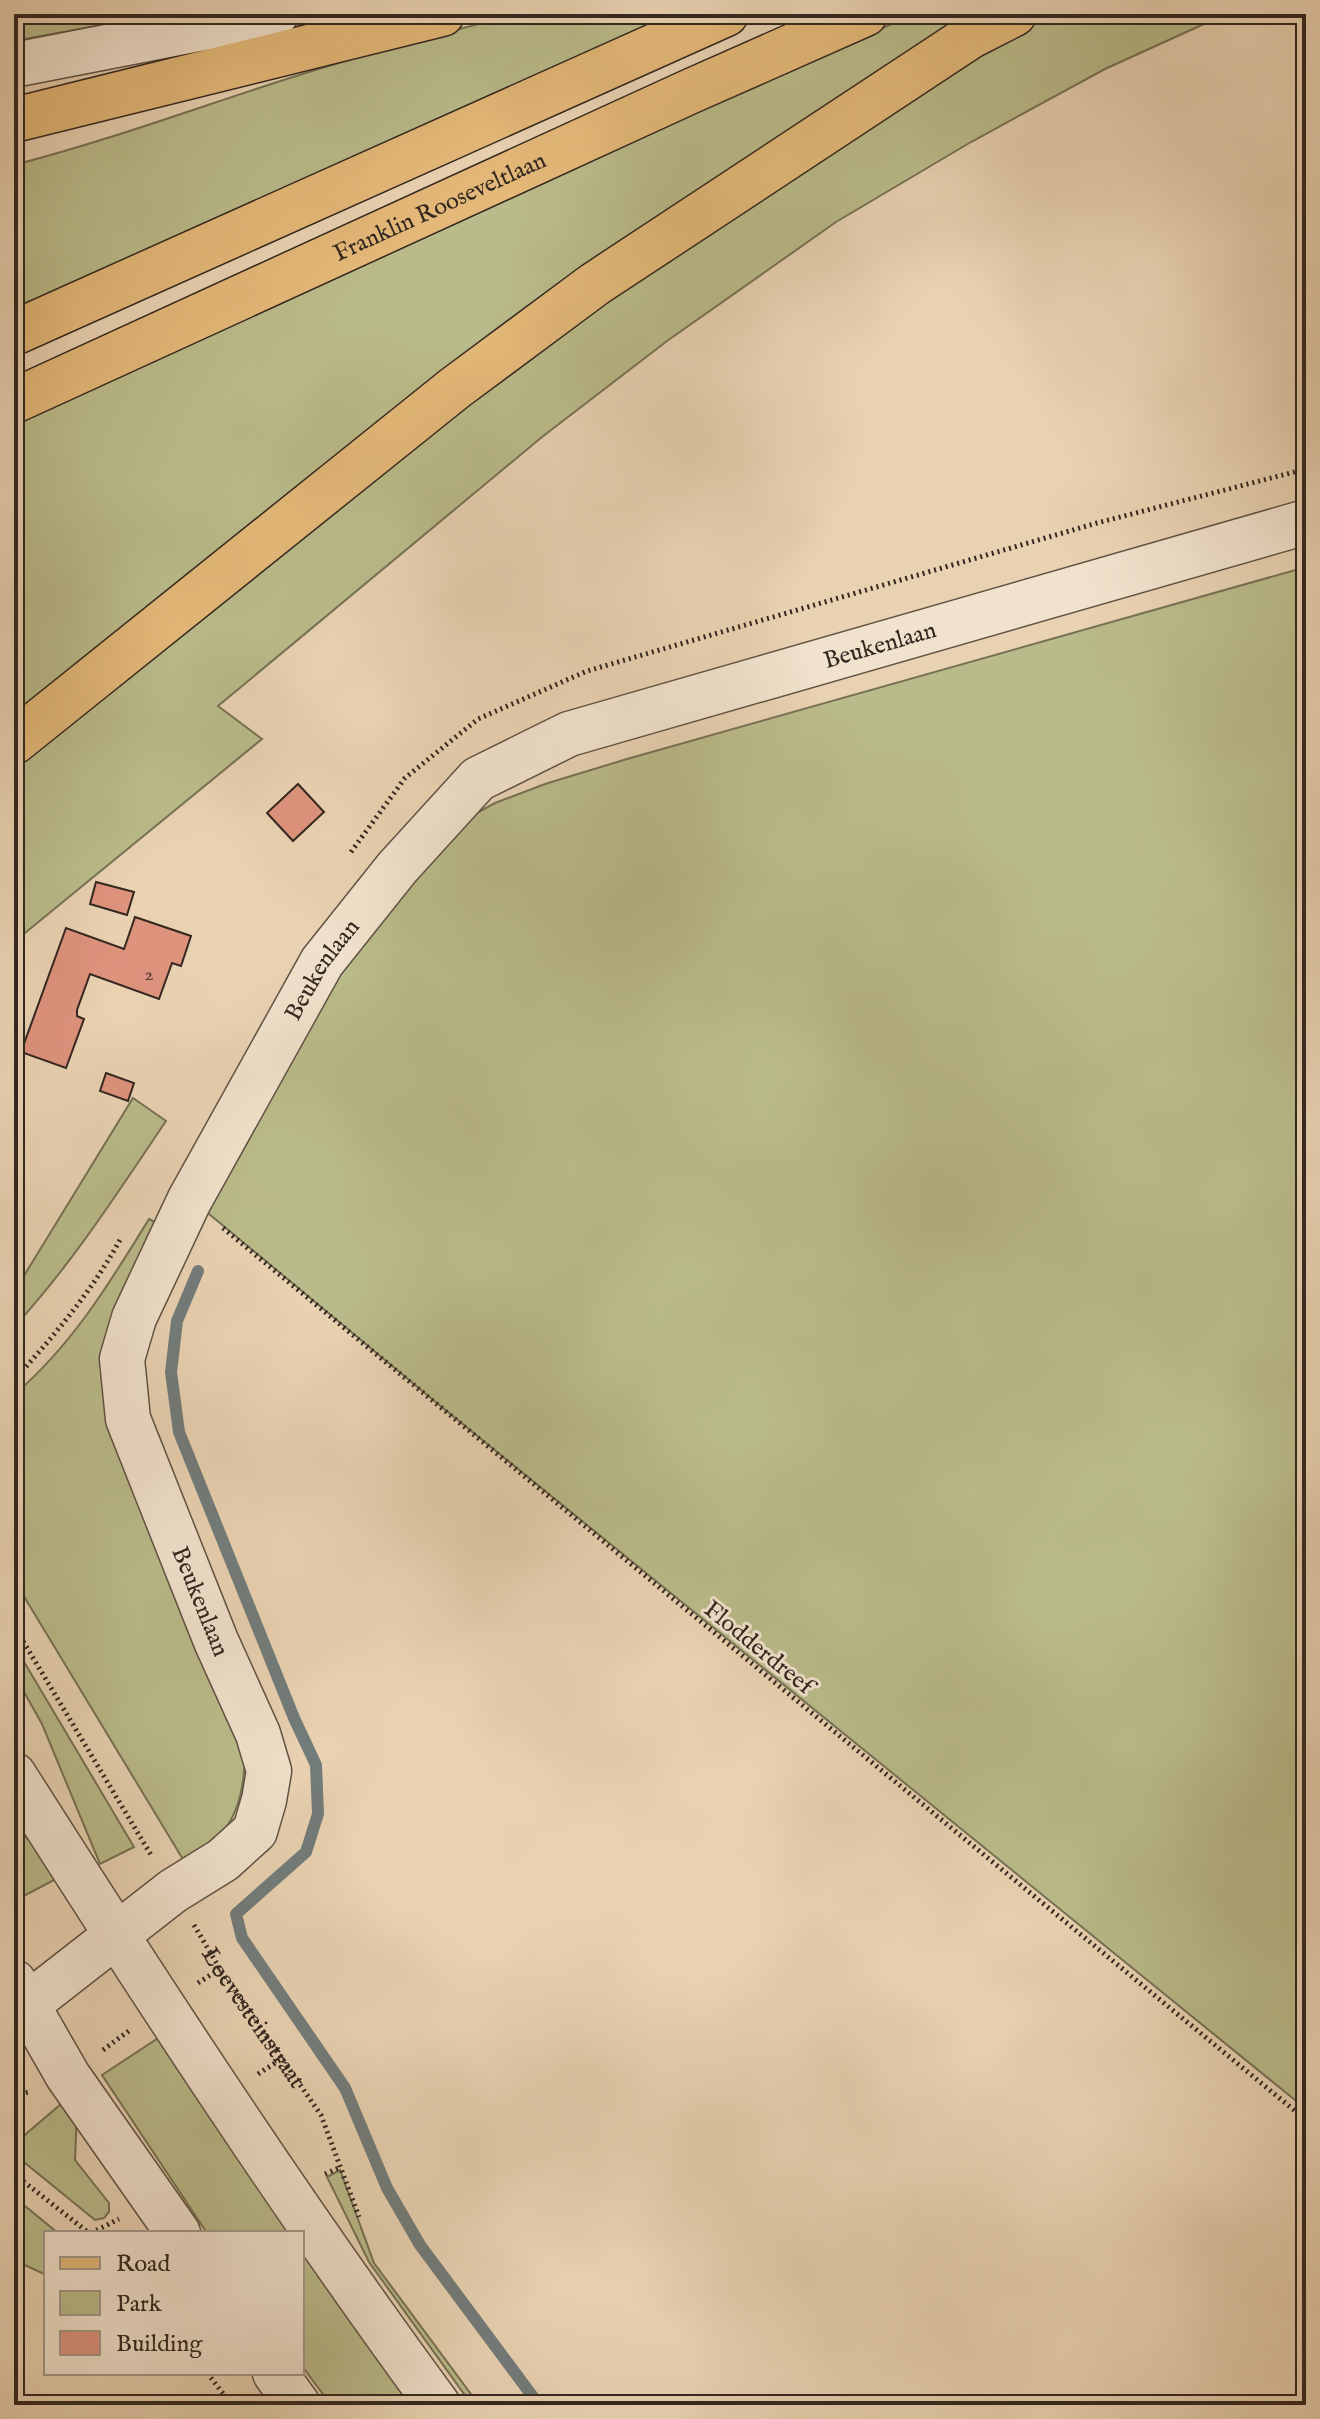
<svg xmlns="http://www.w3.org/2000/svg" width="1320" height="2419" font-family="'IM FELL English',serif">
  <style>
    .green { fill: #babb8a; stroke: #767155; stroke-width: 2 }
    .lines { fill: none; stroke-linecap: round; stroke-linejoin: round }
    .stream { stroke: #727c7b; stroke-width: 12 }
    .building { fill: #de937d; stroke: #332720; stroke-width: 2 }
    .minor-casing { stroke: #605244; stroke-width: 47 }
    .major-casing { stroke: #332720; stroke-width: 47 }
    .path { stroke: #332720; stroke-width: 5; stroke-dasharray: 2 4; stroke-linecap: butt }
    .minor { stroke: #f1e2cd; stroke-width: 44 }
    .major { stroke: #e4b979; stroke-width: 44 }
    .labels { text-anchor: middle; stroke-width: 6; stroke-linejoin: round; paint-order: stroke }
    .number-label { font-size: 20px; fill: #5e4237 }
    .street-label { font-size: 24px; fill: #332720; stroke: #f1e2cd }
  </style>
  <rect width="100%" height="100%" fill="#e9d2b2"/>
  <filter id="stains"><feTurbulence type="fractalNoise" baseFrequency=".0025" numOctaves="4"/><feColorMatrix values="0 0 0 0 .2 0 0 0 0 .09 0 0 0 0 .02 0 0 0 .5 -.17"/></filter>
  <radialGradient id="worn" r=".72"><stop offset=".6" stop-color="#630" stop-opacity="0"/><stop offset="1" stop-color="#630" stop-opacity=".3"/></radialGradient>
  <!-- green -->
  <path class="green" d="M 14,14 L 162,14 L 14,41 Z
    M 518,14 L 680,14 L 14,313 L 14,165 C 115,139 212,102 312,71 C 380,50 449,31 518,14 Z
    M 914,14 L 970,14 L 700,190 L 14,722 L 14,418 Z
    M 1041,14 L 1226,14 L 1105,69 L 971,142 L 836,222 L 667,341 L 542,437 L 218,706 L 262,739 L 14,942 L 14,767 L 171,632 L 462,400 L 988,42 Z
    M 1306,567 L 1306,2109 L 438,1404 L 191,1199 L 323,970 L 464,820 L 495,803 L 545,784 L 627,759 Z
    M 133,1098 L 166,1121 C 118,1192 72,1264 14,1327 L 14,1292 Z
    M 149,1219 L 160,1225 L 111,1361 L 245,1751 C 245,1779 240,1814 220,1835 C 210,1845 196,1853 184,1861 L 14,1580 L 14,1395 C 73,1344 109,1284 149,1219 Z
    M 14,1645 L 134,1847 L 100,1864 L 42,1724 L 14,1674 Z
    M 14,1825 L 44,1855 L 56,1879 L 14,1901 Z
    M 160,2037 L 290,2233 L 207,2233 L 102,2075 Z
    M 67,2099 L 77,2111 L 75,2160 L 109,2203 L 109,2212 L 104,2218 L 95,2220 L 14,2154 L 14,2149 L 27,2133 Z
    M 340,2170 L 374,2263 L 479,2405 L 472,2405 L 369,2262 L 327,2177 Z
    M 14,2197 L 58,2233 L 46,2233 L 46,2275 L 14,2260 Z
    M 302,2252 L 412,2405 L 331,2405 L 302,2366 Z"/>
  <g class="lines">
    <!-- stream -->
    <path class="stream" d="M 198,1271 L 177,1321 L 171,1372 L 179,1432 L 294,1718 L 316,1765 L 318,1814 L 306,1852 L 236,1914 L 242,1938 L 345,2088 L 387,2188 L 420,2245 L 539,2405"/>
  </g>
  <!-- building -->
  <path class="building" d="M 298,784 L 324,812 L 293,841 L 267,813 Z
    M 96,882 L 134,892 L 127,915 L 90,904 Z
    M 135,917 L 191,936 L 181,966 L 172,963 L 159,999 L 90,974 L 77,1010 L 77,1016 L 84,1019 L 66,1068 L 21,1052 L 66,928 L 124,949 Z
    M 106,1073 L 134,1083 L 128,1101 L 100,1091 Z"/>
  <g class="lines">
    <!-- minor casing -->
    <g class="minor-casing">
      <g id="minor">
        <path d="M 14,65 L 276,14"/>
        <path d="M 14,1775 C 150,1989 288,2201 438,2405"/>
        <path d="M 14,1982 L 68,2076 L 178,2233"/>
        <path id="s2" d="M 14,2015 L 173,1891 L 223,1860 L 255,1831 L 264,1800 L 269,1771 L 258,1734 L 216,1641 L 128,1419 L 122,1359 L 134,1318 L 189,1201 L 322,962 L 397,868 L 478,779 L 569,734 L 1306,522"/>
        <path d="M 275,2373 L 298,2405"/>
      </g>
    </g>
    <!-- major casing -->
    <g class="major-casing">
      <g id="major">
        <path d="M 14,120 L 442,14"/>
        <path d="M 14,333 L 726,14"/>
        <path id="s3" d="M 14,401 L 691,91 L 865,14"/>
        <path d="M 14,742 L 455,388 L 595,284 L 971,36 L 1014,14"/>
      </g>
    </g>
    <!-- path -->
    <g class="path">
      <path d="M 351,852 L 405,778 L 478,719 L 587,671 L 1097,523 L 1306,469"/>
      <path d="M 223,1228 L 1306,2120"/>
      <path d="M 14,1380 C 54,1336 93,1290 121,1238"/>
      <path d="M 14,1626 L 151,1855"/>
      <path id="s1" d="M 194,1925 L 220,1969 L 321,2115 L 359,2217"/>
      <path d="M 198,1983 L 220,1969"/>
      <path d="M 103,2050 L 130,2030"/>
      <path d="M 258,2074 L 283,2058"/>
      <path d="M 14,2095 L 29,2092"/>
      <path d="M 14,2174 L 89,2233"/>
      <path d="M 325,2174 L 341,2167"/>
      <path d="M 91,2233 L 119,2219"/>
      <path d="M 207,2373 L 232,2405"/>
    </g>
    <!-- minor -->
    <use href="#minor" class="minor"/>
    <!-- major -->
    <use href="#major" class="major"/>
  </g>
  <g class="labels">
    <!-- number labels -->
    <g class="number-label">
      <text x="149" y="980">2</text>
    </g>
    <!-- street labels -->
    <g class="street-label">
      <text dy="8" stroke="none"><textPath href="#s3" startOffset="468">Franklin Rooseveltlaan</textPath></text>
      <text dy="8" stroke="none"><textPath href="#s2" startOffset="1916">Beukenlaan</textPath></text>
      <text dy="8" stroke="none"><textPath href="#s2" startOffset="1244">Beukenlaan</textPath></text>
      <text transform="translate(201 1601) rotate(68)" y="8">Beukenlaan</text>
      <text transform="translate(759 1647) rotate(39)" y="8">Flodderdreef</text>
      <text dy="8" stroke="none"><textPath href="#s1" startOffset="110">Loevesteinstraat</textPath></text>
    </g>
  </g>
  <!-- margin -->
  <rect width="1320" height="2419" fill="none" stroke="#e9d2b2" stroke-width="48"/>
  <rect x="16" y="16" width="1288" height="2387" fill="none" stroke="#332720" stroke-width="4"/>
  <rect x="24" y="24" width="1272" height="2371" fill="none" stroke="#332720" stroke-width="2"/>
  <!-- legend -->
  <rect x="44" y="2231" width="260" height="144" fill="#f1e2cd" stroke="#a59788" stroke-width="2"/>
  <rect x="60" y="2257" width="40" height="12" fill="#e4b979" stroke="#a59788" stroke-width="2"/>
  <text x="116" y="2271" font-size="24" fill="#332720">Road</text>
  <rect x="60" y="2291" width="40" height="24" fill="#babb8a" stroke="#a59788" stroke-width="2"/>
  <text x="116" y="2311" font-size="24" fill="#332720">Park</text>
  <rect x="60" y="2331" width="40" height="24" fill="#de937d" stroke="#a59788" stroke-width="2"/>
  <text x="116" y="2351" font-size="24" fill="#332720">Building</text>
  <rect width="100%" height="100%" filter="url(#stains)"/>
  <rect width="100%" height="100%" fill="url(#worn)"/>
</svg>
